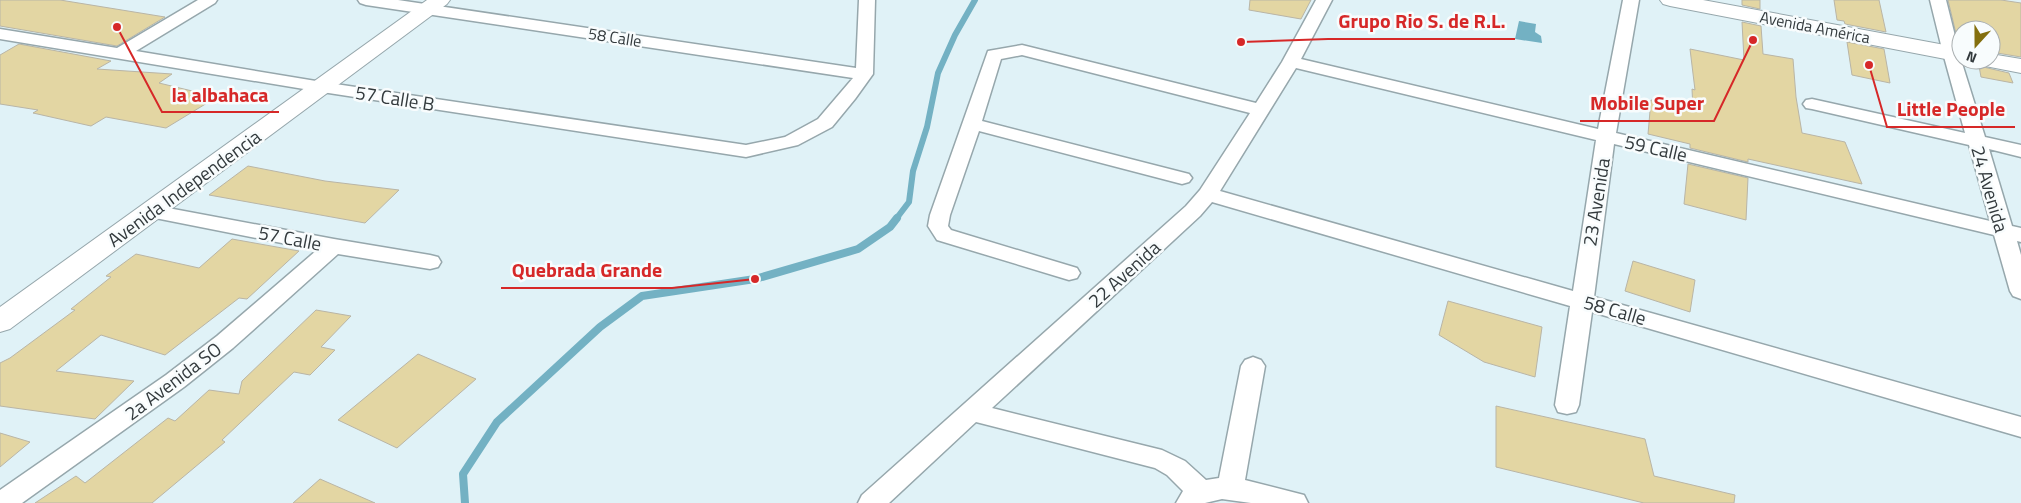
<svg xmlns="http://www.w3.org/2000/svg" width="2021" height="503" font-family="'Titillium Web',sans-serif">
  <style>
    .water { fill: #73b1c3 }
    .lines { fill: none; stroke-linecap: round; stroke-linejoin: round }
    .stream-far1 { stroke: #73b1c3; stroke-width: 6 }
    .stream { stroke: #73b1c3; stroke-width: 8 }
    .building { fill: #e3d6a3; stroke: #b9b5a6 }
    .street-casing { stroke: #96a7ac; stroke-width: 3 }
    .secondary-casing { stroke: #96a7ac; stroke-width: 2 }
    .street { fill: #fff; fill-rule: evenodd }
    .secondary { fill: #fff; fill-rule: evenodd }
    .labels { text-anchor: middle; stroke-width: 5; stroke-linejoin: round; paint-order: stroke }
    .far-street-label { font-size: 16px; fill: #333a3d; stroke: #f8fcfd }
    .street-label { font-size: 19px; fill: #333a3d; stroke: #f8fcfd }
    .leader { fill: none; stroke: #d62828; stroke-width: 2 }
    .callout-dot { fill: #d62828; stroke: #f8fcfd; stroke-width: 2 }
    .callout-label { font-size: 20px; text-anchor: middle; font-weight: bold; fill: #d62828; stroke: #f8fcfd; stroke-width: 5; stroke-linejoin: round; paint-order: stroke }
  </style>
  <rect width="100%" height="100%" fill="#e0f2f7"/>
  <!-- water -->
  <path class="water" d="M 1519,21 L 1536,24 L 1535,32 L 1541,36 L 1542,43 L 1515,39 Z"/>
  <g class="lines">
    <!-- stream-far1 -->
    <path class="stream-far1" d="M 896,219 L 909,202 L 913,171 L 927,127 L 938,73 L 955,35 L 975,0"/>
    <!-- stream -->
    <path class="stream" d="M 465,503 L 463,474 L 497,422 L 600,327 L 642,296 L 755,279 L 858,249 L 890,227 L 897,218"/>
  </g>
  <!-- building -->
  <path class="building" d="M 0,0 L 60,0 L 165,17 L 117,46 L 0,26 Z
    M 1250,0 L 1311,0 L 1301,19 L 1249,10 Z
    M 1742,0 L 1760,0 L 1760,9 L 1742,5 Z
    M 1834,0 L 1879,0 L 1886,32 L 1845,24 L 1844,21 L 1837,20 Z
    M 1948,0 L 2001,0 L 2021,3 L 2021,57 L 1991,52 L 1991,30 L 1961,30 L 1961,46 L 1959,46 Z
    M 1742,22 L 1761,26 L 1763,54 L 1793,59 L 1796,97 L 1802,133 L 1845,142 L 1862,184 L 1748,159 L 1748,162 L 1690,148 L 1690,144 L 1648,134 L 1651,100 L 1693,109 L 1692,89 L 1695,90 L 1690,49 L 1744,60 Z
    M 1847,42 L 1884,49 L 1890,83 L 1852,75 Z
    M 19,44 L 111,61 L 97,69 L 172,74 L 159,83 L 217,97 L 166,128 L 106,117 L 91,126 L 33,113 L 38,110 L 0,104 L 0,55 Z
    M 1979,66 L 2009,73 L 2013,83 L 1981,77 Z
    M 1688,164 L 1748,178 L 1746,220 L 1684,204 Z
    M 248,166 L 325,181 L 399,190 L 365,223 L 209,195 Z
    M 232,239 L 299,251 L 247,299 L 239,298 L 165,355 L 101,335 L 56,371 L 134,381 L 95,419 L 0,406 L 0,363 L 10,358 L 75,310 L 71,309 L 111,277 L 106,276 L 136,254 L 199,268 Z
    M 1633,261 L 1695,280 L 1690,312 L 1625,291 Z
    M 1448,301 L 1542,327 L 1535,377 L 1484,362 L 1439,335 Z
    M 316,310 L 351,316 L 321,347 L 335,350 L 310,375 L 294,372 L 222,440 L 225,442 L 152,503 L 35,503 L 76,476 L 85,483 L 168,418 L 175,421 L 209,390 L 239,394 L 242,381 Z
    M 418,354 L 476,379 L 397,448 L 338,420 Z
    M 1496,406 L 1645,439 L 1654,476 L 1735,495 L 1734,503 L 1644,503 L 1496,467 Z
    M 0,433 L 30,442 L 0,467 Z
    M 320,479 L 375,503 L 293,503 Z"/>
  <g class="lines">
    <!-- street casing -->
    <g class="street-casing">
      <path id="street" d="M 198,0 L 217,0 L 215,3 L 136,51 L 322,82 L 746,145 L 785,137 L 818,119 L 853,78 L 366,5 L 360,3 L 358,0 L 398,0 L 856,68 L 859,0 L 875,0 L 873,74 L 855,99 L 832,127 L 798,145 L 746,157 L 322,92 L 0,39 L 0,29 L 117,48 Z
        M 1316,0 L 1332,0 L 1301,59 L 1598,129 L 1623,0 L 1639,0 L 1616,133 L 1990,221 L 1969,145 L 1812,109 L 1806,108 L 1803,104 L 1806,100 L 1812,99 L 1965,133 L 1943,53 L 1930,0 L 1946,0 L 1961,60 L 1985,137 L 2021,145 L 2021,157 L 1989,149 L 2012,226 L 2021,228 L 2021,242 L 2017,241 L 2021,255 L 2021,299 L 2013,296 L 2010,291 L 1994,235 L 1614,144 L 1594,297 L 2021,417 L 2021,437 L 1592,312 L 1579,405 L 1576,412 L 1567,414 L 1558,412 L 1555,405 L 1570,306 L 1212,202 L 1200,216 L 992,408 L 1162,450 L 1185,461 L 1206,480 L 1219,478 L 1241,366 L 1245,360 L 1253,357 L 1261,360 L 1265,366 L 1245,480 L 1304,495 L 1308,503 L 1251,503 L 1222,499 L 1205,503 L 1176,503 L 1183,491 L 1167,475 L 1155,468 L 976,422 L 889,503 L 858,503 L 862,495 L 1186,206 L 1200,190 L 1250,113 L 1022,55 L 1001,59 L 982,121 L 1189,174 L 1192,178 L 1189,182 L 1182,184 L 979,131 L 950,215 L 948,226 L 951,230 L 1077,268 L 1080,273 L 1077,278 L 1069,280 L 937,240 L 928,226 L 930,215 L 988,51 L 1022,45 L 1256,103 L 1282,62 ZM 1296,68 L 1596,140 L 1573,291 L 1220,191 Z
        M 152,205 L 334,239 L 430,255 L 438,257 L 441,262 L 438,267 L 430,269 L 338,254 L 233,348 L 184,387 L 22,503 L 0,503 L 0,490 L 166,375 L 217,336 L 317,250 L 145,216 L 142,211 L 145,206 Z"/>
    </g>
    <!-- secondary casing -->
    <g class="secondary-casing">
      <path id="secondary" d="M 427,0 L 450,0 L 447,4 L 10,329 L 0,332 L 0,307 Z
        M 1660,0 L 1703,0 L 1961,48 L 1961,60 L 1967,60 L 1961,62 L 1670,6 L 1663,4 Z
        M 1991,54 L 2021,59 L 2021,73 L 1980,65 L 1977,60 L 1991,60 Z"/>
    </g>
    <!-- street -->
    <use href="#street" class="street"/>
    <!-- secondary -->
    <use href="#secondary" class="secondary"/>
  </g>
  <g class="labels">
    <!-- far-street labels -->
    <g class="far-street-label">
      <text transform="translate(1815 27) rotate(11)" y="6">Avenida América</text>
      <text transform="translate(615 37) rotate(9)" y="6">58 Calle</text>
    </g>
    <!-- street labels -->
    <g class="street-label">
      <text transform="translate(395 98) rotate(9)" y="7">57 Calle B</text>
      <text transform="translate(1656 148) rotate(13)" y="7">59 Calle</text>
      <text transform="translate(184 188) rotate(-36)" y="7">Avenida Independencia</text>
      <text transform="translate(1990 189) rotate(74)" y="7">24 Avenida</text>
      <text transform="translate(1596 202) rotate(-81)" y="7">23 Avenida</text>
      <text transform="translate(290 238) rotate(11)" y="7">57 Calle</text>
      <text transform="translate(1124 274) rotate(-42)" y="7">22 Avenida</text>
      <text transform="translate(1615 310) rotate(16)" y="7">58 Calle</text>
      <text transform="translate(173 381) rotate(-37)" y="7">2a Avenida SO</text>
    </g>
  </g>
  <!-- callouts -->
  <path class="leader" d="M1241 42L1328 39H1515M117 27L162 112H279M1753 40L1714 121H1580M1869 65L1887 127H2015M755 279L672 288H501"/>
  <g class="callout-dot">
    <circle cx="1241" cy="42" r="5"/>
    <circle cx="117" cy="27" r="5"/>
    <circle cx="1753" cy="40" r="5"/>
    <circle cx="1869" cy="65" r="5"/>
    <circle cx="755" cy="279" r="5"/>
  </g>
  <g class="callout-label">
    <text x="1422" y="28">Grupo Rio S. de R.L.</text>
    <text x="220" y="102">la albahaca</text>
    <text x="1647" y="110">Mobile Super</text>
    <text x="1951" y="116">Little People</text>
    <text x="587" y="277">Quebrada Grande</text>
  </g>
  <!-- north arrow -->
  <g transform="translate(1976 45) rotate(201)"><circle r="24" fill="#f8fcfd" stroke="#a9aeb0"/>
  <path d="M0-4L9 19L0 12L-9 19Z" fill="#846f0e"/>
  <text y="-8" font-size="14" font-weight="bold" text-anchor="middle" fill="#333a3d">N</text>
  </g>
</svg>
